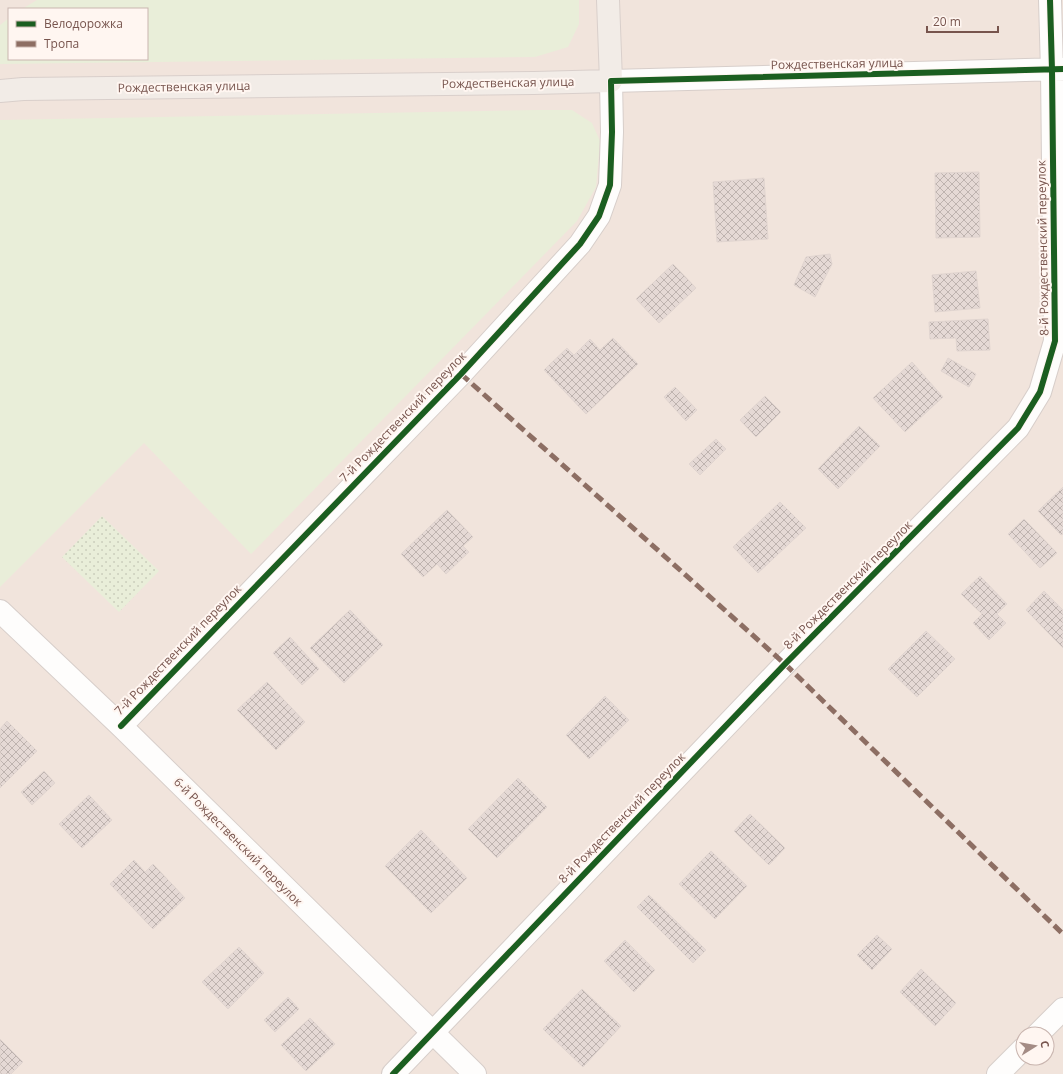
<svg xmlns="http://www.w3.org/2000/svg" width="1063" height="1074" font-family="'Open Sans',sans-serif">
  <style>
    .residential { fill: #f1e4dc; fill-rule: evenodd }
    .grass { fill: #e9eed9 }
    .park { fill: url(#park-dots) }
    .building { fill: url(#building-cross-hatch); stroke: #e1d5d0 }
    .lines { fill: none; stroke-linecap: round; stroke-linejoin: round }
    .minor-casing { stroke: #d7ceca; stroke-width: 24 }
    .major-casing { stroke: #d9cfcb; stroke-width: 24 }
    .minor { stroke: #fefdfc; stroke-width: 22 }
    .major { stroke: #f2ece7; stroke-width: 22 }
    .quiet { stroke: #8d6e63; stroke-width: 5; stroke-dasharray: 10 5; stroke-linecap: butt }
    .cycleway-casing { stroke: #fff6f1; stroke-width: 8 }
    .cycleway { stroke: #1b5e20; stroke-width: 6 }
    .labels { text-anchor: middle; stroke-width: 4; stroke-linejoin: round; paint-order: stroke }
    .street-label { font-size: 12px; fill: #77544d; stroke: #fff6f1 }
  </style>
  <defs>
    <pattern id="park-dots" width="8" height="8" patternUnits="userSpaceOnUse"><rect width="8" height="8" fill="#e9eed9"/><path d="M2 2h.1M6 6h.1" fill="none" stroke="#cbcebc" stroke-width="1.8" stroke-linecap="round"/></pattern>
    <pattern id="building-cross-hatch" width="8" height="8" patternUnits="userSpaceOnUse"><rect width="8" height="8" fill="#e5d9d5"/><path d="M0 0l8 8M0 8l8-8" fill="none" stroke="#beb3af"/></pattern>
  </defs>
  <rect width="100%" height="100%" fill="#f8f3ee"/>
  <!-- residential -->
  <path class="residential" d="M 0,0 L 1063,0 L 1063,1074 L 0,1074 ZM 9,9 L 147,9 L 147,59 L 9,59 ZM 1023,1034 L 1047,1034 L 1047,1058 L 1023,1058 Z"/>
  <!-- grass -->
  <path class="grass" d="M 37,0 L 579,0 L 579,24 L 568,47 L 535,57 L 0,64 L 0,25 L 9,18 L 9,59 L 147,59 L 147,9 L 22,9 Z
    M 538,110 L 572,110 L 592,123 L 600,141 L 596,187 L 577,221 L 251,554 L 144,443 L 0,587 L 0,120 Z"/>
  <!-- park -->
  <path class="park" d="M 102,516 L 159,571 L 119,612 L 62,557 Z"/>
  <!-- building -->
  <path class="building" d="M 979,172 L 980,237 L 936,238 L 935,173 Z
    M 764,178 L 768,239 L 717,242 L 713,182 Z
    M 830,254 L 832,264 L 815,297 L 794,285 L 806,257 Z
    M 673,264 L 696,288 L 659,323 L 636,299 Z
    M 976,271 L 980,308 L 935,312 L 932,275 Z
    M 988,319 L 990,350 L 957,351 L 956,338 L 930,339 L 929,322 Z
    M 613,338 L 638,364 L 586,414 L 544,370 L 567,348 L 574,355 L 590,339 L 600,350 Z
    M 948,358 L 976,374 L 969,387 L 941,371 Z
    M 912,362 L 943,397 L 905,432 L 873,398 Z
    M 675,387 L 697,410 L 686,421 L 664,397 Z
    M 765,396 L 781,412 L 756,437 L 740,420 Z
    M 859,426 L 880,446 L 838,489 L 818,469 Z
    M 716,439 L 726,449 L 700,475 L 689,464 Z
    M 1063,487 L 1063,534 L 1061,535 L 1038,511 Z
    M 780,502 L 806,528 L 758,573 L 733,547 Z
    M 447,510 L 473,537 L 463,546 L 469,552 L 446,574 L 437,564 L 423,577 L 401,554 Z
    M 1024,519 L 1057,553 L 1040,568 L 1008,534 Z
    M 980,576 L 1007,604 L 997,614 L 1006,623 L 989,640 L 973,623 L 982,614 L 961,594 Z
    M 1044,591 L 1063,610 L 1063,648 L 1026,610 Z
    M 350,610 L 383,645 L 344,683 L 310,648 Z
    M 926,631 L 955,659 L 917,697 L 888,669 Z
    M 290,637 L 319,669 L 302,685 L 273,653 Z
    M 267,682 L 305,722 L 276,750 L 237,710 Z
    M 605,696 L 629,720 L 589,759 L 566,735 Z
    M 7,721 L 37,751 L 0,788 L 0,729 Z
    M 44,771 L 55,783 L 32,805 L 21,792 Z
    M 518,778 L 547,807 L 497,858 L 468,829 Z
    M 89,795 L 112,820 L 82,848 L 59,824 Z
    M 750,814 L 785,848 L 769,865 L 734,831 Z
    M 421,830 L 467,878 L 431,913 L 385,866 Z
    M 711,851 L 747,886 L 715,919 L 679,884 Z
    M 134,860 L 145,872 L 153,864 L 185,898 L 153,929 L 110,884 Z
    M 649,895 L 706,950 L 693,963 L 637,907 Z
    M 877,935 L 892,949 L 872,970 L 857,955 Z
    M 625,940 L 655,970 L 634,992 L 604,961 Z
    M 239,947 L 264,973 L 228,1009 L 202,982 Z
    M 921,969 L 956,1003 L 935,1026 L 900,992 Z
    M 582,989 L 621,1026 L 583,1067 L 543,1029 Z
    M 288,997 L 299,1009 L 275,1032 L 264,1020 Z
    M 310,1018 L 335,1044 L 306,1071 L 281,1045 Z
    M 0,1039 L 23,1062 L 11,1074 L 0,1074 Z"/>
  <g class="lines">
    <!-- minor casing -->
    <g class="minor-casing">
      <path id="minor" d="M 0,611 L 121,726 L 475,1074
        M 121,726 L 461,374 L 580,244 L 599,216 L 610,185 L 612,132 L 611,81 L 1063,69
        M 1038,1034 L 1063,1009
        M 393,1074 L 785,664 L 1018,428 L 1040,392 L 1055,341 L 1052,70 L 1050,0
        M 998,1074 L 1023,1049"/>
    </g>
    <!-- major casing -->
    <g class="major-casing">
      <path id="major" d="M 0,91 L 23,89 L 534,83 L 611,81 L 608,0"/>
    </g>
    <!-- minor -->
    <use href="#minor" class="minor"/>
    <!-- major -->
    <use href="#major" class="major"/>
    <!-- quiet -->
    <path class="quiet" d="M 461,374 L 785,664 L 1063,934"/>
    <!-- cycleway casing -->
    <g class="cycleway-casing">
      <path id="cycleway" d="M 121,726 L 461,374 L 580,244 L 599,216 L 610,185 L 612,132 L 611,81 L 1063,69
        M 393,1074 L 785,664 L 1018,428 L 1040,392 L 1055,341 L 1052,70 L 1050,0"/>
    </g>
    <!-- cycleway -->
    <use href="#cycleway" class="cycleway"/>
  </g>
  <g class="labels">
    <!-- street labels -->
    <g class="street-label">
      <text transform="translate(837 64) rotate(-1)" y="4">Рождественская улица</text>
      <text transform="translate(508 83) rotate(-1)" y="4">Рождественская улица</text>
      <text transform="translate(184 87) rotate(-1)" y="4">Рождественская улица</text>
      <text transform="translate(1043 248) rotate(-91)" y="4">8-й Рождественский переулок</text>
      <text transform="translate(403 417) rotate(-46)" y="4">7-й Рождественский переулок</text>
      <text transform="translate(848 585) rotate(-45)" y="4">8-й Рождественский переулок</text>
      <text transform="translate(178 650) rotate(-46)" y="4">7-й Рождественский переулок</text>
      <text transform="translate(622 818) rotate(-46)" y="4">8-й Рождественский переулок</text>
      <text transform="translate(238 842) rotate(45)" y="4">6-й Рождественский переулок</text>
    </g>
  </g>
  <!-- legend -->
  <rect x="8" y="8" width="140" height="52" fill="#fff6f1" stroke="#c9b5af"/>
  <rect x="16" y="21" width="20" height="6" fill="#1b5e20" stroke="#c9b5af"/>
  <text x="44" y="28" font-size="12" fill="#77544d">Велодорожка</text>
  <rect x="16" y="41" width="20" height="6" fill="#8d6e63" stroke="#c9b5af"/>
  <text x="44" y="48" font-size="12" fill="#77544d">Тропа</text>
  <!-- north arrow -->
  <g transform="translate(1035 1046) rotate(79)"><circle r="19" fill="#fff6f1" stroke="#c9b5af"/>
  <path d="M0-3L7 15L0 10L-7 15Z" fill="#a48c85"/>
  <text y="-6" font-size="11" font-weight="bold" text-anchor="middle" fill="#77544d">С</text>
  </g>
  <!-- scale -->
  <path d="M927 26v6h71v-6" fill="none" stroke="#77544d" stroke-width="2"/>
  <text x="933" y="26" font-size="12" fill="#77544d" stroke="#fff6f1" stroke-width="3" paint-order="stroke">20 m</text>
</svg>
